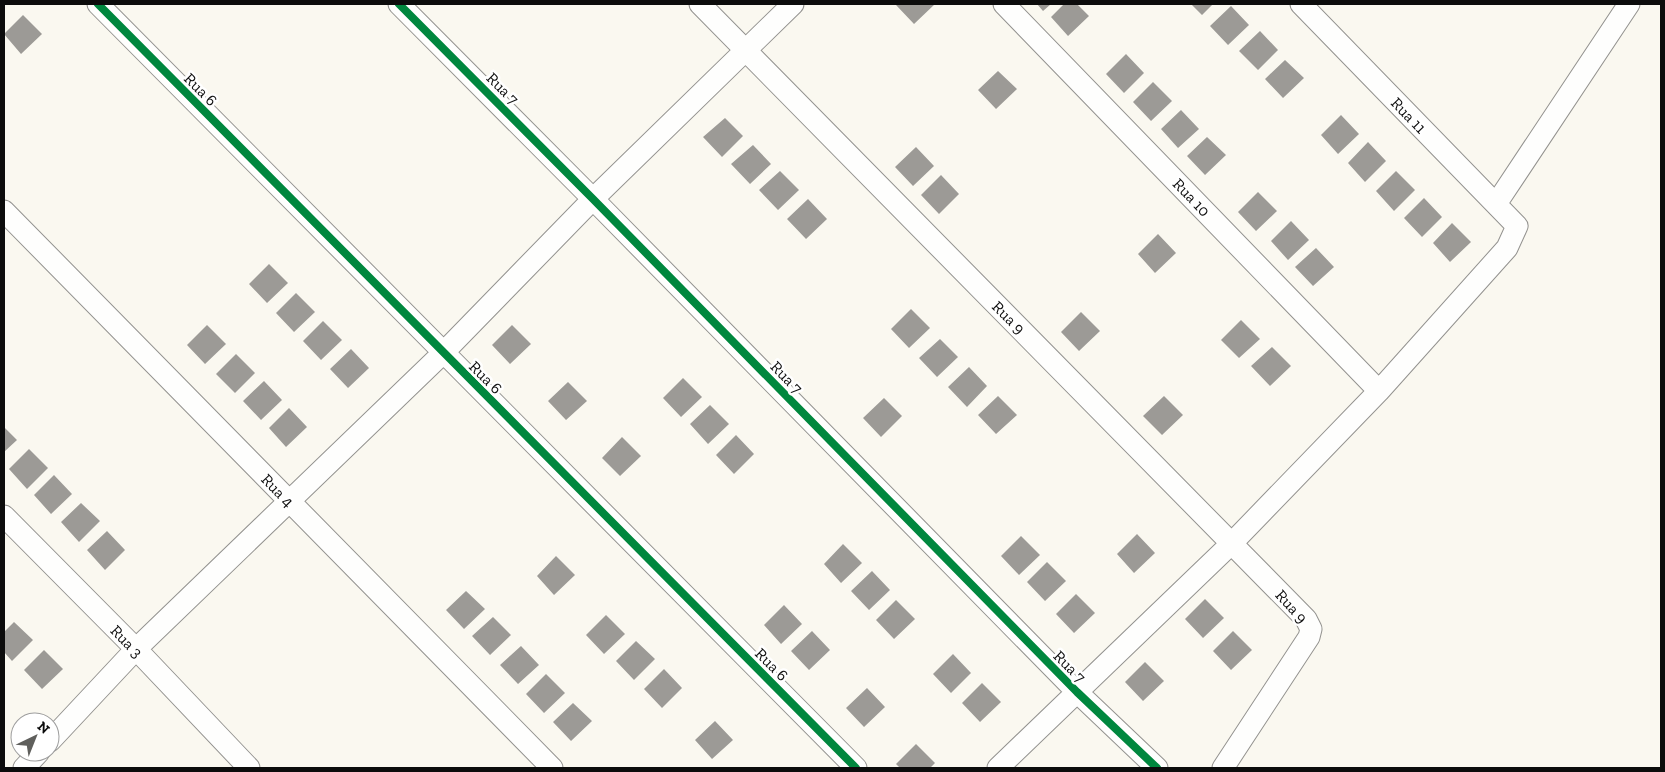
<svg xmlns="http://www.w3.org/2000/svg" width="1665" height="772" font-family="'Zilla Slab',serif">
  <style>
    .building { fill: #9c9a96 }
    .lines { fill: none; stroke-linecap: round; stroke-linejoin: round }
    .street-casing { stroke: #93928f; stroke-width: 23 }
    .street { stroke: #fefefd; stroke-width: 21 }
    .cycleway-casing { stroke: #fff; stroke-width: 11 }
    .cycleway { stroke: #00873e; stroke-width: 8 }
    .labels { text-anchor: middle; stroke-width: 5; stroke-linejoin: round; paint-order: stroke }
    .street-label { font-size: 16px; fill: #0c0c0c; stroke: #fff }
  </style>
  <rect width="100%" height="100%" fill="#faf8f0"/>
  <!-- building -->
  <path class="building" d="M 898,4 L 935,4 L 914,24 L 896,5 Z
    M 1037,4 L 1051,4 L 1043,11 Z
    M 1064,4 L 1077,4 L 1089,16 L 1068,36 L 1051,17 Z
    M 1191,4 L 1213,4 L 1202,15 Z
    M 1231,6 L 1249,25 L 1228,45 L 1210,26 Z
    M 23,15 L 42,34 L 21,54 L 4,34 Z
    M 1260,31 L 1278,50 L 1258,70 L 1239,51 Z
    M 1126,54 L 1144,73 L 1124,93 L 1106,74 Z
    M 1285,60 L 1304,78 L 1283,98 L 1265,79 Z
    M 998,71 L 1017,89 L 996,109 L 978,90 Z
    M 1153,82 L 1172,101 L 1151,121 L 1133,102 Z
    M 1181,110 L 1199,129 L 1178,148 L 1161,129 Z
    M 1341,115 L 1359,134 L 1338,154 L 1321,135 Z
    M 725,118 L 743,136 L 722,157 L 703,137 Z
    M 1207,137 L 1226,155 L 1205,175 L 1187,156 Z
    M 1368,142 L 1386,161 L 1365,182 L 1348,163 Z
    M 753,145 L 771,164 L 750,184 L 731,164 Z
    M 916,147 L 934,166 L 913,186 L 895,167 Z
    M 780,171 L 799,190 L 778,210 L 759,190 Z
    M 1396,171 L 1415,190 L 1394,211 L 1376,191 Z
    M 941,175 L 959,194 L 939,214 L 921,195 Z
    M 1258,192 L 1277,211 L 1256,231 L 1238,212 Z
    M 1424,198 L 1442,217 L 1422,237 L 1404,218 Z
    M 808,199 L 827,219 L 806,239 L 787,219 Z
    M 1291,221 L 1309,240 L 1288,260 L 1271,241 Z
    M 1452,223 L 1471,242 L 1450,262 L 1433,243 Z
    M 1158,234 L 1176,253 L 1155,273 L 1138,254 Z
    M 1316,248 L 1334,267 L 1313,286 L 1295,267 Z
    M 269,264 L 288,283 L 267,303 L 249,284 Z
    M 296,293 L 315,312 L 294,332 L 276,313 Z
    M 911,309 L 930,328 L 909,348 L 891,329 Z
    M 1081,312 L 1100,331 L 1079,351 L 1061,332 Z
    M 1241,320 L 1260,339 L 1239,358 L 1221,340 Z
    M 323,321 L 342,340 L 321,360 L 303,341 Z
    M 207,325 L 226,344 L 205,364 L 187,345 Z
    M 512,325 L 531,344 L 510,364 L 492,345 Z
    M 940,339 L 958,357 L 937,377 L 919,358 Z
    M 1272,347 L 1291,366 L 1270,386 L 1251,366 Z
    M 351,349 L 369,368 L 348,388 L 330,369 Z
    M 236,354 L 255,373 L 235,393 L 216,374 Z
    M 969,367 L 987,386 L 967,407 L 948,387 Z
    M 683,378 L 702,397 L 681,417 L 663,398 Z
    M 264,381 L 282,400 L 261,420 L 243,401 Z
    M 568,382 L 587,401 L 566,420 L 548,401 Z
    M 998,396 L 1017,415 L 996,434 L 978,415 Z
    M 1164,396 L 1183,415 L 1162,435 L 1143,416 Z
    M 884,398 L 902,416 L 881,437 L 863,418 Z
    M 710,405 L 729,424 L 708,444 L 690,424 Z
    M 289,408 L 307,427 L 286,447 L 269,428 Z
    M 4,427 L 17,440 L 4,452 Z
    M 736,435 L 754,454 L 734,474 L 716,455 Z
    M 622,437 L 641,456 L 620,476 L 602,458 Z
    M 29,449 L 48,468 L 27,489 L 9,469 Z
    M 54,475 L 72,494 L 51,514 L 34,495 Z
    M 81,503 L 100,521 L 79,542 L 61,522 Z
    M 107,531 L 125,550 L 105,570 L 87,550 Z
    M 1137,534 L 1155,553 L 1134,573 L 1117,554 Z
    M 1021,536 L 1040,555 L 1019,575 L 1001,556 Z
    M 843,544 L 862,563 L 841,583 L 824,564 Z
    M 556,556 L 575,575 L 554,595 L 537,576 Z
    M 1047,562 L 1066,581 L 1045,601 L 1027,582 Z
    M 872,571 L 890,590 L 869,610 L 851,591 Z
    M 466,591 L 485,609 L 464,629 L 446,610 Z
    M 1076,594 L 1095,613 L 1074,633 L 1056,614 Z
    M 1205,599 L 1224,618 L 1203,638 L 1185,619 Z
    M 896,600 L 915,619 L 894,639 L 876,620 Z
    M 784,605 L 802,624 L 781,644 L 764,625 Z
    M 606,615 L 625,634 L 604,654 L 586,635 Z
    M 493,617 L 511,635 L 490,655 L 472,636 Z
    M 14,622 L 33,640 L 12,661 L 4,652 L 4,632 Z
    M 812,631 L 830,650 L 809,670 L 791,651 Z
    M 1233,631 L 1252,650 L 1231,670 L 1213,651 Z
    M 636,641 L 655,659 L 634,680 L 616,661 Z
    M 521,646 L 539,665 L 518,684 L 500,665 Z
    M 44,650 L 63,669 L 42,689 L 24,670 Z
    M 953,654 L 971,673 L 951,693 L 933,674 Z
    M 1145,662 L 1164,681 L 1143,701 L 1125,682 Z
    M 664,669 L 682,688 L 662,708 L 644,689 Z
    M 546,674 L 565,693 L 544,713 L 526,694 Z
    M 982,683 L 1001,702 L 980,722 L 962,703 Z
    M 867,688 L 885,707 L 864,727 L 846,708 Z
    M 573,703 L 592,721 L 571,741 L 553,722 Z
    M 715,721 L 733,740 L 712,759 L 695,740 Z
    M 916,744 L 935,763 L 930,768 L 900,768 L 896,764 Z"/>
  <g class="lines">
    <!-- street casing -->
    <g class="street-casing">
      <path id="street" d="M 98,4 L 856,768
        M 399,4 L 593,199 L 1077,692 L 1157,768
        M 700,4 L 1306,619 L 1311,629 L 1309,637 L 1223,768
        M 1004,4 L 1379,391
        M 1496,204 L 1629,4
        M 4,211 L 552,768
        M 4,516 L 136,649 L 249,768
        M 50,741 L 136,649 L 443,353 L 593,199 L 793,4
        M 24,768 L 39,752
        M 998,768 L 1232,543 L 1379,391 L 1507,248 L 1517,226 L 1301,4"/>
    </g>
    <!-- street -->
    <use href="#street" class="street"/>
    <!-- cycleway casing -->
    <g class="cycleway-casing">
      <path id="cycleway" d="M 98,4 L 856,768
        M 399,4 L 593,199 L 1077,692 L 1157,768"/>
    </g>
    <!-- cycleway -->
    <use href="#cycleway" class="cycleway"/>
  </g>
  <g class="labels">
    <!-- street labels -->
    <g class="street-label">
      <text transform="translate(503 88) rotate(45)" y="6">Rua 7</text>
      <text transform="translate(201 89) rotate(45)" y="6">Rua 6</text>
      <text transform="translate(1409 115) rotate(46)" y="6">Rua 11</text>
      <text transform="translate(1192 197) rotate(46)" y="6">Rua 10</text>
      <text transform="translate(1009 317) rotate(45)" y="6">Rua 9</text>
      <text transform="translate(486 377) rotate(45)" y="6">Rua 6</text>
      <text transform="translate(787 377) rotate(46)" y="6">Rua 7</text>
      <text transform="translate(278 490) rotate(46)" y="6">Rua 4</text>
      <text transform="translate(1292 606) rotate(48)" y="6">Rua 9</text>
      <text transform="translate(127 641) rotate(46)" y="6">Rua 3</text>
      <text transform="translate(772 664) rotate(45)" y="6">Rua 6</text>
      <text transform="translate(1070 666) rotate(45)" y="6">Rua 7</text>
    </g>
  </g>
  <!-- border -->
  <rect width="1665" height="772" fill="none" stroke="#0c0c0c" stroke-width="10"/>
  <!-- north arrow -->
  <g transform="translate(35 737) rotate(43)"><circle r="24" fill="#ffffff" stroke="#9e9e9e"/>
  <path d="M0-4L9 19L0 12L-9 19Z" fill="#5f5f5c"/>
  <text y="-8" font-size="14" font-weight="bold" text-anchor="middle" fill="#0c0c0c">N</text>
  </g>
</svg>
